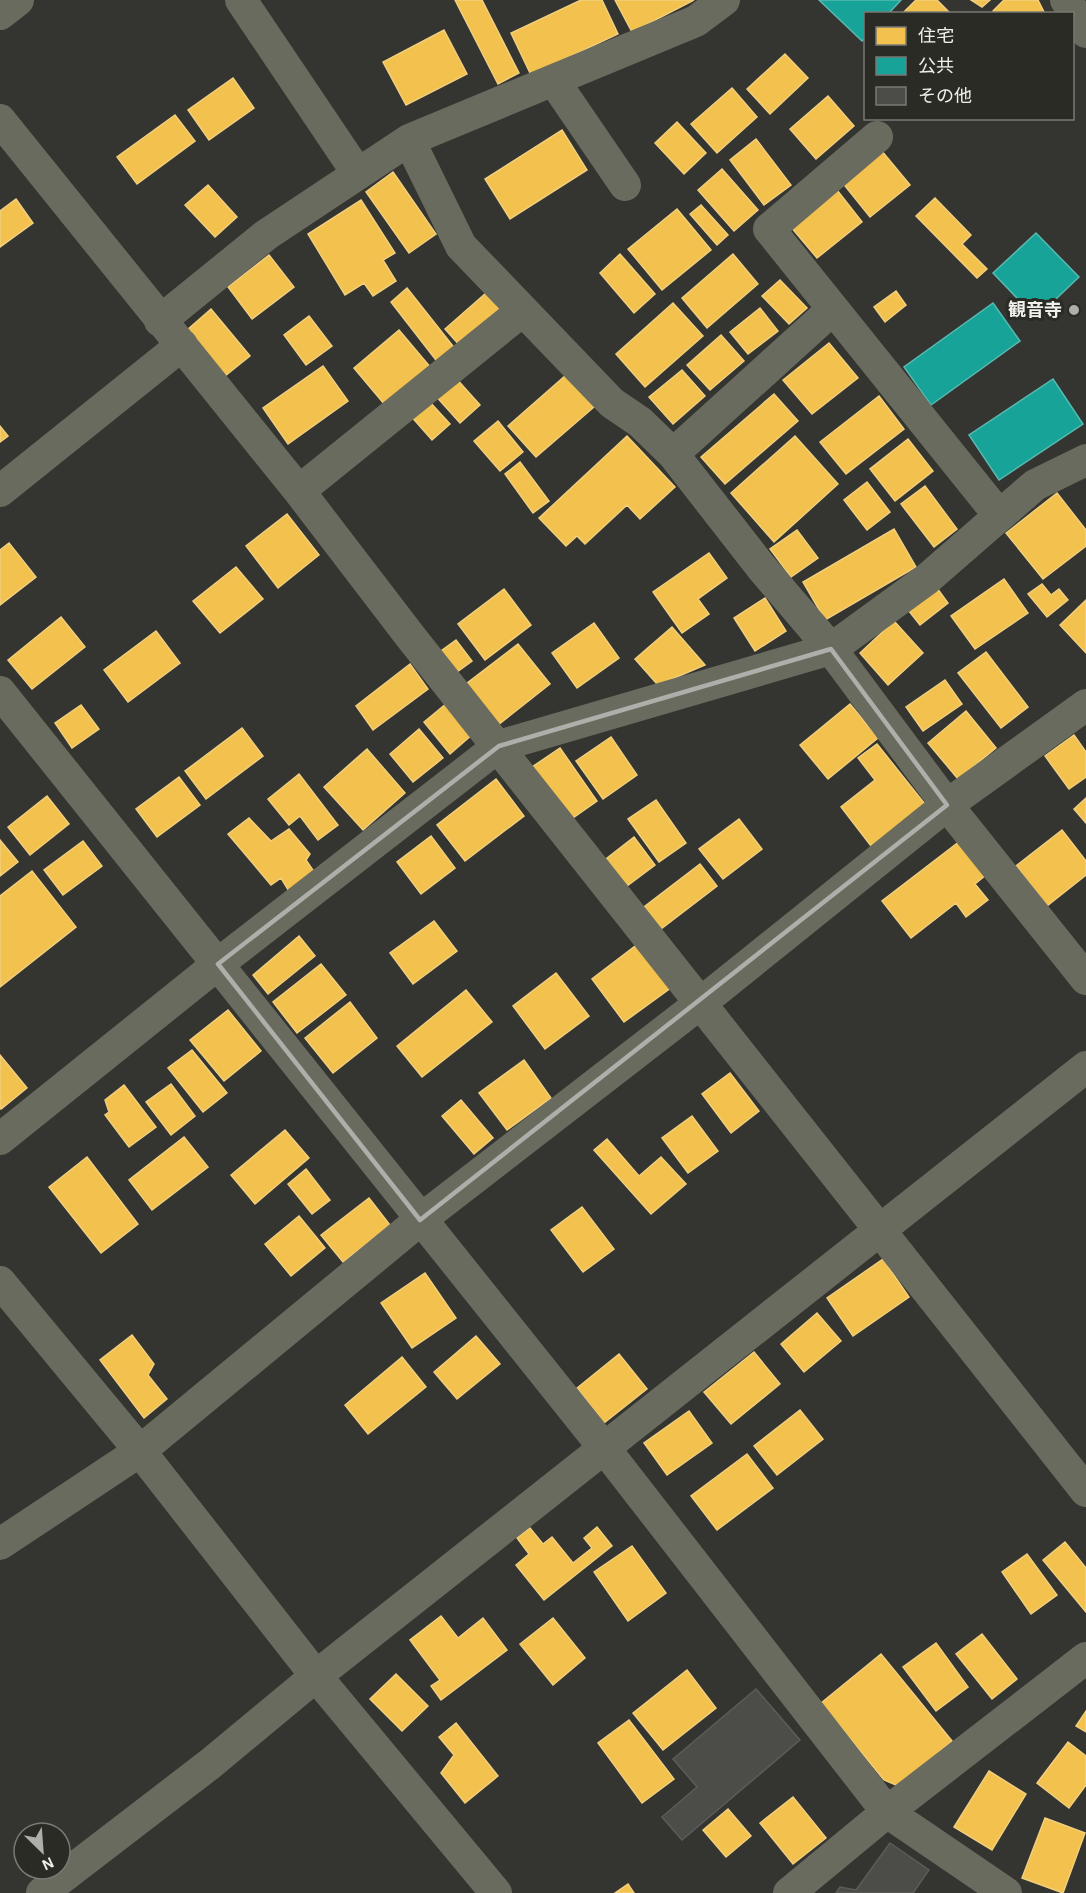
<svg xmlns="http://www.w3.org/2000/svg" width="1086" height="1893" font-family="'Alegreya Sans','Noto Sans JP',sans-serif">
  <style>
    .homes { fill: #f2c14e; stroke: #f1cf7d; stroke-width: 1.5 }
    .public { fill: #17a398; stroke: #58bab1; stroke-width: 1.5 }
    .building { fill: #4c4c49; stroke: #5c5c59; stroke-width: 1.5 }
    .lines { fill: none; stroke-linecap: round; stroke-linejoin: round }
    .minor { stroke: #6a6b5f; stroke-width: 32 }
    .marked { fill: none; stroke: #aeaeaa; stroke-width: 4.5; stroke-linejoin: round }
    .poi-dot { fill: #aeaeaa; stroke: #2b2b25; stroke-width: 2 }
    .labels { text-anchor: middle; stroke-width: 6; stroke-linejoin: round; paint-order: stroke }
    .poi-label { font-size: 18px; font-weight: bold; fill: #eff0eb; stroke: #2b2b25; text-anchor: end }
  </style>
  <rect width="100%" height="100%" fill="#343430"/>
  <!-- homes -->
  <path class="homes" d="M 455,0 L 482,0 L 519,73 L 498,84 Z
    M 581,0 L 602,0 L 618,34 L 531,75 L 511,33 Z
    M 615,0 L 694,0 L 632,32 Z
    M 916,0 L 937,0 L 949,12 L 902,14 Z
    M 971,0 L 990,0 L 982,7 Z
    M 1004,0 L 1038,0 L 1045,14 L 994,14 L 993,11 Z
    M 444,30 L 467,74 L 406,105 L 383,62 Z
    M 785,54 L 808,78 L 770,114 L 747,89 Z
    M 233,78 L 254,108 L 209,140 L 188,110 Z
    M 732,88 L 757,117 L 717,153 L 691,124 Z
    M 828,96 L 854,126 L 816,159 L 790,129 Z
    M 175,115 L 195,141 L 137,184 L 117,157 Z
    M 677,122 L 706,153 L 684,174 L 655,143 Z
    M 562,130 L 587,170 L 510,219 L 485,179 Z
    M 756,139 L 791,185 L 764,205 L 730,160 Z
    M 881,150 L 910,185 L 870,217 L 842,182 Z
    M 722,169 L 758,210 L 734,231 L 698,190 Z
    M 393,172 L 436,234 L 409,253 L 366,192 Z
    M 208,185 L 237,217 L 215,237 L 185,205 Z
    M 837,190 L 862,222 L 817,258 L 791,227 Z
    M 935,198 L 971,235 L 962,244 L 987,269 L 977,278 L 916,216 Z
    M 16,199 L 33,223 L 0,247 L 0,211 Z
    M 361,200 L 395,253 L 383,260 L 396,281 L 373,296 L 364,283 L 345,295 L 308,234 Z
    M 701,205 L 728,235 L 717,245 L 690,214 Z
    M 677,209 L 711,250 L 662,290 L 628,249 Z
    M 620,254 L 655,294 L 634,313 L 600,273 Z
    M 733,254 L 758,284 L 707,328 L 682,298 Z
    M 269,255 L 294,287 L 252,319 L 228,287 Z
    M 780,280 L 807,308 L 789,324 L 762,296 Z
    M 407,288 L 456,350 L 439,364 L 391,302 Z
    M 896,291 L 906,305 L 885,322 L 874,307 Z
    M 486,293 L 503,312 L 462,348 L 445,329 Z
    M 673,303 L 703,336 L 645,387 L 616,354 Z
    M 760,308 L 778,331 L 748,354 L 730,332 Z
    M 211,309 L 250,356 L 225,376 L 187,330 Z
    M 309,316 L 332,346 L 306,365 L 284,335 Z
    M 399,330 L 431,368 L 385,405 L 354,368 Z
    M 721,335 L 744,361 L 710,390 L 687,365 Z
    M 829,343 L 858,378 L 812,414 L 783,380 Z
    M 323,366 L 348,401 L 288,444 L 263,408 Z
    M 682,370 L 705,396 L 673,424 L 649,397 Z
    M 566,375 L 594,407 L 536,457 L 508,426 Z
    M 454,376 L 480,405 L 460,423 L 434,394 Z
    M 774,394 L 798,421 L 725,484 L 701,457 Z
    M 879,396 L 904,429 L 846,474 L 820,442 Z
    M 428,400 L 450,424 L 432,440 L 410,415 Z
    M 498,421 L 523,452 L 500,471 L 474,441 Z
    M 0,426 L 8,436 L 0,442 Z
    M 627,436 L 675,487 L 640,519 L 627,505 L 585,544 L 577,536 L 566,546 L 539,518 Z
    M 795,436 L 838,484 L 774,542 L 731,493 Z
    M 908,439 L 933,471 L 895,501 L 870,469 Z
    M 520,462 L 549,501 L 533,513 L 505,474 Z
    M 867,482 L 890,512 L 867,530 L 844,500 Z
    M 925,486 L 957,529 L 934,547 L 901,504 Z
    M 1057,493 L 1086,530 L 1086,546 L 1043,579 L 1006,533 Z
    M 287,514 L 319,555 L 278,588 L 246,546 Z
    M 894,529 L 916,567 L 825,620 L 803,582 Z
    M 797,530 L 818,558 L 791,577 L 770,549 Z
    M 9,543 L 36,577 L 0,605 L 0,550 Z
    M 709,553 L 727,578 L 698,599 L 709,614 L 682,633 L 653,592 Z
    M 236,567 L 263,599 L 220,633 L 193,601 Z
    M 1004,579 L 1028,613 L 975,649 L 951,616 Z
    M 1042,584 L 1051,595 L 1059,589 L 1068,600 L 1047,617 L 1028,594 Z
    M 937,588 L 948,603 L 920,625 L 909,611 Z
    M 504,589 L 531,625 L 485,660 L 458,624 Z
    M 765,598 L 786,631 L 755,651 L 734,618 Z
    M 1086,600 L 1086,653 L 1060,625 Z
    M 61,617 L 85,647 L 32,689 L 8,660 Z
    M 894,621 L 923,653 L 888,685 L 860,653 Z
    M 594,623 L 619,658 L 577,688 L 552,653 Z
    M 672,627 L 705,665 L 658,685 L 635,659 Z
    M 156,631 L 180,663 L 128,702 L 104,670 Z
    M 456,640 L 472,661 L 457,672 L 441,651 Z
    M 518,644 L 550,684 L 498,725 L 466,684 Z
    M 986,652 L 1028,707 L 1001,728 L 958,673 Z
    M 410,664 L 428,689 L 373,730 L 356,706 Z
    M 945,680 L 962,704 L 923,731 L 906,707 Z
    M 447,703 L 473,734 L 450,754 L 424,722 Z
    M 850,704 L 878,738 L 828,779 L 800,745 Z
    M 81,705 L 99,729 L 72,748 L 55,723 Z
    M 966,711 L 996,748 L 958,779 L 928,743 Z
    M 242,728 L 263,756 L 206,799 L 185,771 Z
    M 419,729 L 443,758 L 413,782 L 390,754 Z
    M 1074,735 L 1086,752 L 1086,777 L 1069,789 L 1045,756 Z
    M 611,737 L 637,775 L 603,799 L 576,761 Z
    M 877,744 L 925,804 L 871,846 L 841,807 L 875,780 L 858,758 Z
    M 560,748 L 597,801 L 570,820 L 532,767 Z
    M 367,749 L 405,793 L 363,830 L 324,787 Z
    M 299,774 L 338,825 L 318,840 L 300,816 L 289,825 L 268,799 Z
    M 179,777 L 200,805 L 157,837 L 136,809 Z
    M 496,779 L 524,816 L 465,861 L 437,825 Z
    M 47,796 L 69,824 L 30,855 L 8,827 Z
    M 1086,798 L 1086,823 L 1074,809 Z
    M 656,800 L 686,843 L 659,862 L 628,819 Z
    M 249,818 L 271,841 L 289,829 L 310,854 L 306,860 L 315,873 L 290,893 L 281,878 L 271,885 L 228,834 Z
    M 739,819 L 762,849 L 723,879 L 699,849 Z
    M 1062,830 L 1086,861 L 1086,875 L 1047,906 L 1016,866 Z
    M 431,836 L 455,868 L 421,894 L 397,862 Z
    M 634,837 L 655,865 L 627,886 L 606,859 Z
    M 0,840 L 18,862 L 0,876 Z
    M 83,841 L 102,866 L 63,895 L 44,870 Z
    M 960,841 L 986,875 L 975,884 L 988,900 L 966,917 L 956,903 L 911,938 L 882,901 Z
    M 700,864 L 717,886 L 661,929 L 644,907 Z
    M 32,871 L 76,927 L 0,987 L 0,896 Z
    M 434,921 L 457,951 L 413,984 L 390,953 Z
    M 299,936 L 315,956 L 268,994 L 253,975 Z
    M 639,943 L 672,987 L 624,1022 L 592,979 Z
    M 321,964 L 346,995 L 297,1033 L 273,1002 Z
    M 556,973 L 589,1016 L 545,1049 L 513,1006 Z
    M 466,990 L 492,1022 L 422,1077 L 397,1046 Z
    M 350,1002 L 377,1038 L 333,1073 L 305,1038 Z
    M 228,1010 L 261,1051 L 224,1081 L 190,1040 Z
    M 192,1050 L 227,1093 L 203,1112 L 168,1068 Z
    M 0,1055 L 27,1088 L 1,1109 L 0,1107 Z
    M 524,1060 L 551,1098 L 507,1130 L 479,1093 Z
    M 730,1073 L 759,1111 L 731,1133 L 702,1094 Z
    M 171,1084 L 195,1116 L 171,1135 L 146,1102 Z
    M 124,1085 L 156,1127 L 129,1147 L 105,1115 L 109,1112 L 105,1100 Z
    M 461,1100 L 493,1138 L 474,1154 L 442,1116 Z
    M 692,1116 L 718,1151 L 688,1173 L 662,1138 Z
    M 285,1130 L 309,1158 L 255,1204 L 231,1175 Z
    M 184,1137 L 208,1167 L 152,1210 L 129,1180 Z
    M 607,1139 L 639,1176 L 661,1157 L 686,1184 L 651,1214 L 594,1150 Z
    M 87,1157 L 138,1224 L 101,1253 L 49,1187 Z
    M 306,1169 L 330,1200 L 312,1214 L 288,1184 Z
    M 369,1198 L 390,1225 L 343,1262 L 321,1235 Z
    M 582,1207 L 614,1249 L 583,1272 L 551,1230 Z
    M 299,1216 L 325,1248 L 291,1276 L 265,1244 Z
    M 883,1259 L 909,1297 L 853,1336 L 827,1298 Z
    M 425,1273 L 456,1318 L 412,1348 L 381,1303 Z
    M 817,1313 L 841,1341 L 804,1372 L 781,1344 Z
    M 132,1335 L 154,1364 L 148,1375 L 167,1399 L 144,1418 L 100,1360 Z
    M 476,1336 L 500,1364 L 457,1399 L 434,1372 Z
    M 754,1352 L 780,1384 L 731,1424 L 704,1392 Z
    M 619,1354 L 647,1389 L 604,1423 L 577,1388 Z
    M 402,1357 L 426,1387 L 368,1434 L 345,1405 Z
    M 800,1410 L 823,1439 L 777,1475 L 754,1446 Z
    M 689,1411 L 712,1443 L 667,1475 L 644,1443 Z
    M 747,1454 L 773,1488 L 717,1530 L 691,1496 Z
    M 597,1527 L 612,1546 L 544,1600 L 516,1565 L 529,1554 L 517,1538 L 530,1528 L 543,1544 L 552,1537 L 573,1563 L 592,1548 L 584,1538 Z
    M 1065,1542 L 1086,1568 L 1086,1612 L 1043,1560 Z
    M 632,1546 L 666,1593 L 628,1621 L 594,1572 Z
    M 1027,1554 L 1057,1595 L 1031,1614 L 1002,1572 Z
    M 441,1616 L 458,1638 L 483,1618 L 507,1650 L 441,1700 L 431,1686 L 440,1680 L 410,1640 Z
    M 553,1618 L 585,1658 L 553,1685 L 520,1644 Z
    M 982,1634 L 1017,1679 L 992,1699 L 956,1654 Z
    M 936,1643 L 968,1687 L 936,1711 L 903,1667 Z
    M 881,1654 L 952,1741 L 898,1786 L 884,1780 L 821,1703 Z
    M 687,1670 L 716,1708 L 663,1750 L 633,1713 Z
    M 396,1674 L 428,1706 L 402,1731 L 370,1699 Z
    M 1086,1711 L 1086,1732 L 1076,1726 Z
    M 629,1720 L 674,1779 L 642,1803 L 598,1743 Z
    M 456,1723 L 498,1776 L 465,1803 L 441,1773 L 454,1755 L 439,1737 Z
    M 1068,1742 L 1086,1756 L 1086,1785 L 1069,1808 L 1037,1783 Z
    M 989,1771 L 1026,1794 L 992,1850 L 954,1827 Z
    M 793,1797 L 826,1838 L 793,1864 L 760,1823 Z
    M 728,1809 L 751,1836 L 726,1857 L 703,1830 Z
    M 1045,1818 L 1085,1833 L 1063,1893 L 1022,1878 Z
    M 628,1884 L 634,1893 L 615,1893 Z"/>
  <!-- public -->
  <path class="public" d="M 819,0 L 901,0 L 888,14 L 866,14 L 866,37 L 862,41 Z
    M 1036,233 L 1079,277 L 1036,318 L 993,273 Z
    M 993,303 L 1020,341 L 931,405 L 904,367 Z
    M 1053,379 L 1083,424 L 999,480 L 969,435 Z"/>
  <!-- building -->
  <path class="building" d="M 756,1689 L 800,1740 L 682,1840 L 662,1817 L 697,1787 L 673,1759 Z
    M 890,1843 L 929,1870 L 913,1893 L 836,1893 L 840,1887 L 856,1890 Z"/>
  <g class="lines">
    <!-- minor -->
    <path class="minor" d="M 241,0 L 358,174
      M 1066,0 L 1086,32
      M 0,14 L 18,0
      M 554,81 L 625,185
      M 0,120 L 299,491 L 410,636 L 1086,1491
      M 877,137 L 769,229 L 998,514
      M 409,140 L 461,246 L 612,403 L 640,422 L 673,454 L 761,567 L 831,649 L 947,805 L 1086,979
      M 160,321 L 266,235 L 409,140 L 696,21 L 724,0
      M 673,454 L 833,309
      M 0,491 L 182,345
      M 299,491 L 522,311
      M 0,692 L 605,1449 L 887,1812 L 1006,1893
      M 0,1139 L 218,964 L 499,746 L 831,649 L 927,579 L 1035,485 L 1086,460
      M 0,1282 L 140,1451 L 316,1676 L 496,1893
      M 0,1544 L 140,1451 L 420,1220 L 702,1002 L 947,805 L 1086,705
      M 42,1893 L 210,1764 L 316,1676 L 1086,1067
      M 789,1893 L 887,1812 L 1086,1658"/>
  </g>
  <!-- marked area -->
  <path class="marked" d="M 831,649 L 947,805 L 420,1220 L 218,964 L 499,746 Z"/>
  <!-- markers -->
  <circle class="poi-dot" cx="1074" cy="310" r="6"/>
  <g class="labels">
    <!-- poi labels -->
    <g class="poi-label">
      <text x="1062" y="316">観音寺</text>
    </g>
  </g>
  <!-- legend -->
  <rect x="864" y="12" width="210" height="108" fill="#2b2b25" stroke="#797a74" stroke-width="1.5"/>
  <rect x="876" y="27" width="30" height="18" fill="#f2c14e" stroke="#797a74" stroke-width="1.5"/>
  <text x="918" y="42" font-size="18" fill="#eff0eb">住宅</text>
  <rect x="876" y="57" width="30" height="18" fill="#17a398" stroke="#797a74" stroke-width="1.5"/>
  <text x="918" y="72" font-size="18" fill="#eff0eb">公共</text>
  <rect x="876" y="87" width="30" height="18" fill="#4c4c49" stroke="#797a74" stroke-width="1.5"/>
  <text x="918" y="102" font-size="18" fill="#eff0eb">その他</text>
  <!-- north arrow -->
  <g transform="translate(42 1851) rotate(155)"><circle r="28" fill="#2b2b25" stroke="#797a74" stroke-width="1.5"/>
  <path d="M0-4.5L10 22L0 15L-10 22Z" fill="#aeaeaa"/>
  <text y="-9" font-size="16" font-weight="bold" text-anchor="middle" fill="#eff0eb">N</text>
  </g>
</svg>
